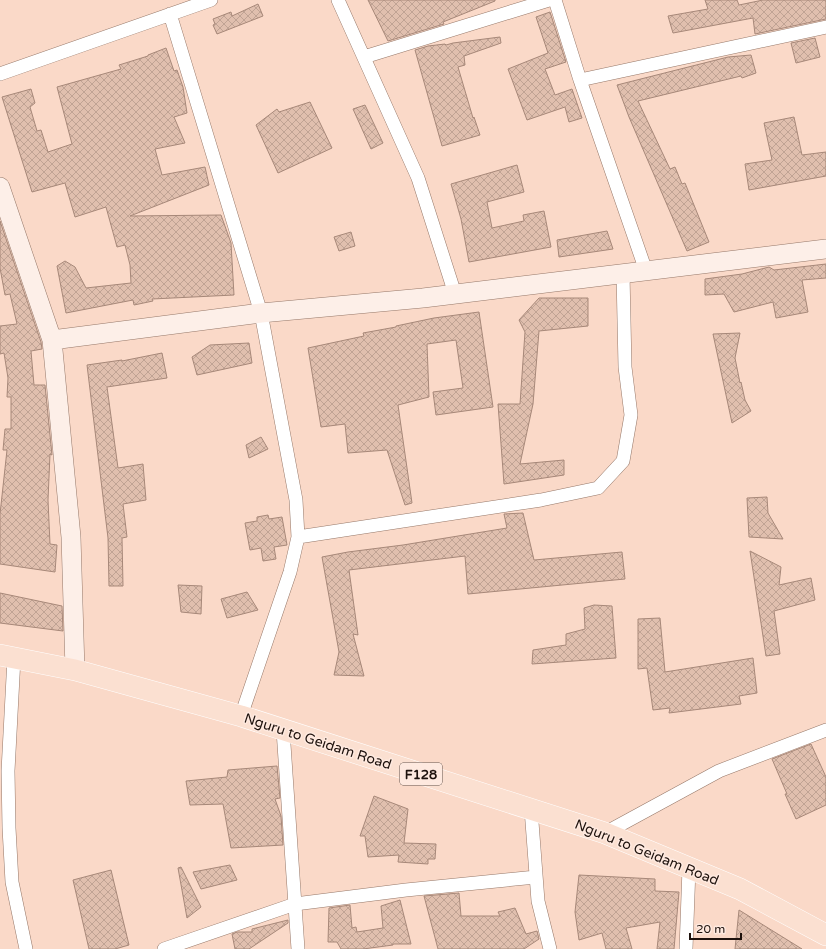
<svg xmlns="http://www.w3.org/2000/svg" width="826" height="949" font-family="'Varela Round',sans-serif">
  <style>
    .building { fill: url(#building-cross-hatch); stroke: #a78879 }
    .lines { fill: none; stroke-linecap: round; stroke-linejoin: round }
    .street-casing { stroke: #967869; stroke-width: 14 }
    .secondary-casing { stroke: #967869; stroke-width: 20 }
    .primary-casing { stroke: #fff; stroke-width: 22 }
    .street { stroke: #fff; stroke-width: 13 }
    .secondary { stroke: #fdefe8; stroke-width: 19 }
    .primary { stroke: #fbe0d1; stroke-width: 21 }
    .labels { text-anchor: middle; stroke-width: 3; stroke-linejoin: round; paint-order: stroke }
    .shield { fill: #fee9df; stroke: #61524c; stroke-width: 1 }
    .shield-label { font-size: 13px; font-weight: bold; fill: #1e120d }
    .street-label { font-size: 14px; fill: #1e120d; stroke: #fee9df }
  </style>
  <defs>
    <pattern id="building-cross-hatch" width="8" height="8" patternUnits="userSpaceOnUse"><rect width="8" height="8" fill="#e0bfae"/><path d="M0 0l8 8M0 8l8-8" fill="none" stroke="#c0a394"/></pattern>
  </defs>
  <rect width="100%" height="100%" fill="#fad9c8"/>
  <!-- building -->
  <path class="building" d="M 368,0 L 495,0 L 495,1 L 443,22 L 444,24 L 388,41 Z
    M 705,0 L 737,0 L 739,5 L 763,0 L 826,0 L 826,19 L 755,34 L 753,18 L 673,33 L 668,16 L 708,9 Z
    M 258,4 L 263,16 L 217,34 L 213,25 L 215,24 L 213,19 L 231,12 L 232,16 Z
    M 550,12 L 566,62 L 545,69 L 555,95 L 572,89 L 582,118 L 569,122 L 565,107 L 527,120 L 508,69 L 548,53 L 536,17 Z
    M 500,37 L 501,43 L 464,56 L 465,65 L 458,67 L 473,118 L 474,117 L 480,135 L 442,146 L 415,50 L 428,46 L 445,44 L 446,45 L 453,43 Z
    M 815,38 L 820,57 L 796,63 L 791,43 Z
    M 166,48 L 174,71 L 177,70 L 183,87 L 187,113 L 174,117 L 185,143 L 155,149 L 162,175 L 205,167 L 209,185 L 130,216 L 221,215 L 231,243 L 234,295 L 152,299 L 153,301 L 134,305 L 133,300 L 66,313 L 57,266 L 65,261 L 75,267 L 86,288 L 131,283 L 130,265 L 125,245 L 117,247 L 106,207 L 75,217 L 65,183 L 32,192 L 2,97 L 31,89 L 35,103 L 30,107 L 37,131 L 41,130 L 48,152 L 72,144 L 57,87 L 121,69 L 119,65 L 148,56 L 148,55 Z
    M 751,55 L 756,73 L 742,78 L 741,76 L 638,101 L 670,169 L 675,167 L 682,184 L 685,183 L 709,242 L 687,251 L 629,117 L 617,85 L 728,57 Z
    M 310,102 L 332,148 L 278,173 L 256,125 L 277,109 L 279,112 Z
    M 365,105 L 383,143 L 371,149 L 353,109 Z
    M 794,117 L 802,155 L 826,152 L 826,176 L 749,190 L 745,164 L 772,160 L 764,123 Z
    M 517,165 L 524,192 L 487,202 L 492,228 L 524,221 L 523,215 L 544,211 L 551,247 L 469,262 L 461,219 L 451,184 Z
    M 0,221 L 41,342 L 42,349 L 31,351 L 34,385 L 45,385 L 52,455 L 50,454 L 48,500 L 50,544 L 57,545 L 55,572 L 0,564 L 0,514 L 7,450 L 3,450 L 5,429 L 11,429 L 11,397 L 7,397 L 8,378 L 4,353 L 0,354 L 0,326 L 17,324 L 10,294 L 5,295 L 0,268 Z
    M 607,231 L 613,249 L 559,257 L 557,240 Z
    M 351,232 L 355,246 L 339,251 L 334,237 Z
    M 826,264 L 826,278 L 802,280 L 808,312 L 776,318 L 773,302 L 734,312 L 724,294 L 705,295 L 705,279 L 742,274 L 769,267 L 774,270 Z
    M 539,298 L 588,298 L 588,326 L 539,331 L 533,404 L 520,464 L 564,460 L 564,475 L 504,484 L 498,404 L 520,404 L 525,332 L 519,320 Z
    M 479,312 L 493,407 L 436,415 L 433,392 L 463,388 L 456,340 L 427,344 L 429,397 L 398,405 L 412,503 L 405,505 L 387,450 L 348,453 L 345,424 L 321,427 L 308,348 L 364,336 L 363,333 L 396,327 L 396,326 L 434,318 Z
    M 740,333 L 735,358 L 740,383 L 741,382 L 745,400 L 751,411 L 732,423 L 713,334 Z
    M 249,343 L 252,363 L 197,375 L 192,357 L 210,345 Z
    M 162,353 L 167,378 L 107,387 L 118,468 L 143,464 L 146,500 L 123,504 L 127,537 L 122,538 L 123,586 L 109,586 L 108,538 L 87,365 L 122,360 L 122,361 Z
    M 261,437 L 268,449 L 249,458 L 246,445 Z
    M 767,497 L 768,513 L 783,539 L 749,537 L 747,498 Z
    M 523,513 L 534,560 L 622,552 L 625,579 L 468,594 L 465,556 L 349,570 L 358,635 L 353,634 L 364,676 L 334,675 L 339,652 L 322,557 L 348,552 L 403,545 L 507,528 L 504,514 Z
    M 268,515 L 269,519 L 282,517 L 287,545 L 274,547 L 276,559 L 263,561 L 261,548 L 250,550 L 245,523 L 257,521 L 257,517 Z
    M 750,551 L 781,567 L 779,585 L 811,578 L 815,600 L 774,611 L 780,654 L 766,656 Z
    M 178,585 L 202,586 L 201,614 L 181,612 Z
    M 247,592 L 258,610 L 227,618 L 221,599 Z
    M 0,593 L 62,606 L 63,631 L 0,623 Z
    M 594,605 L 612,606 L 616,658 L 532,664 L 533,650 L 566,645 L 566,634 L 585,629 L 584,608 Z
    M 660,618 L 665,672 L 753,658 L 757,693 L 739,696 L 741,704 L 669,713 L 670,708 L 653,710 L 647,668 L 638,669 L 638,619 Z
    M 811,744 L 826,777 L 826,805 L 796,819 L 785,794 L 787,794 L 772,759 Z
    M 277,766 L 280,798 L 275,799 L 281,816 L 283,845 L 231,848 L 223,804 L 190,805 L 186,781 L 227,777 L 228,770 Z
    M 374,796 L 408,809 L 404,843 L 436,844 L 435,859 L 428,859 L 428,864 L 398,862 L 399,855 L 368,857 L 365,836 L 360,836 Z
    M 230,865 L 237,880 L 201,889 L 193,872 Z
    M 181,867 L 201,907 L 187,918 L 178,868 Z
    M 111,870 L 129,945 L 115,949 L 89,949 L 73,880 Z
    M 579,875 L 655,879 L 655,891 L 679,892 L 674,949 L 657,949 L 660,922 L 626,928 L 632,949 L 606,949 L 602,933 L 579,940 L 575,912 Z
    M 459,893 L 461,916 L 500,916 L 498,912 L 515,908 L 526,934 L 537,931 L 539,939 L 524,949 L 438,949 L 424,896 Z
    M 400,900 L 411,944 L 393,944 L 393,945 L 363,949 L 341,949 L 337,942 L 328,942 L 329,908 L 350,905 L 352,928 L 356,927 L 357,932 L 383,928 L 381,906 Z
    M 739,910 L 802,949 L 735,949 Z
    M 288,920 L 288,923 L 249,949 L 235,949 L 232,934 L 237,932 L 252,932 L 252,929 Z"/>
  <g class="lines">
    <!-- street casing -->
    <g class="street-casing">
      <path id="street" d="M 338,0 L 418,178 L 455,294
        M 555,0 L 580,80 L 646,271
        M 170,14 L 261,313 L 296,500 L 298,537 L 290,572 L 241,716
        M 364,57 L 549,0
        M 0,74 L 211,0
        M 580,80 L 826,27
        M 298,537 L 541,500 L 598,488 L 623,461 L 631,415 L 625,367 L 623,274
        M 14,658 L 8,771 L 9,828 L 12,882 L 26,949
        M 283,730 L 298,949
        M 531,809 L 538,901 L 550,949
        M 605,833 L 719,771 L 826,730
        M 164,949 L 295,904 L 406,890 L 536,877
        M 686,949 L 689,868"/>
    </g>
    <!-- secondary casing -->
    <g class="secondary-casing">
      <path id="secondary" d="M 0,187 L 52,340 L 71,537 L 75,670
        M 52,340 L 261,313 L 423,298 L 826,249"/>
    </g>
    <!-- primary casing -->
    <g class="primary-casing">
      <path id="primary" d="M 0,655 L 75,670 L 241,716 L 605,833 L 740,889 L 826,935"/>
    </g>
    <!-- street -->
    <use href="#street" class="street"/>
    <!-- secondary -->
    <use href="#secondary" class="secondary"/>
    <!-- primary -->
    <use href="#primary" class="primary"/>
  </g>
  <g class="labels">
    <!-- shield labels -->
    <rect class="shield" x="400" y="763" width="42" height="22" rx="3"/>
    <g class="shield-label">
      <text x="421" y="779">F128</text>
    </g>
    <!-- street labels -->
    <g class="street-label">
      <text transform="translate(318 741) rotate(18)" y="5">Nguru to Geidam Road</text>
      <text transform="translate(647 852) rotate(22)" y="5">Nguru to Geidam Road</text>
    </g>
  </g>
  <!-- scale -->
  <path d="M690 933v6h51v-6" fill="none" stroke="#1e120d" stroke-width="2"/>
  <text x="696" y="933" font-size="12" fill="#1e120d" stroke="#fee9df" stroke-width="3" paint-order="stroke">20 m</text>
</svg>
